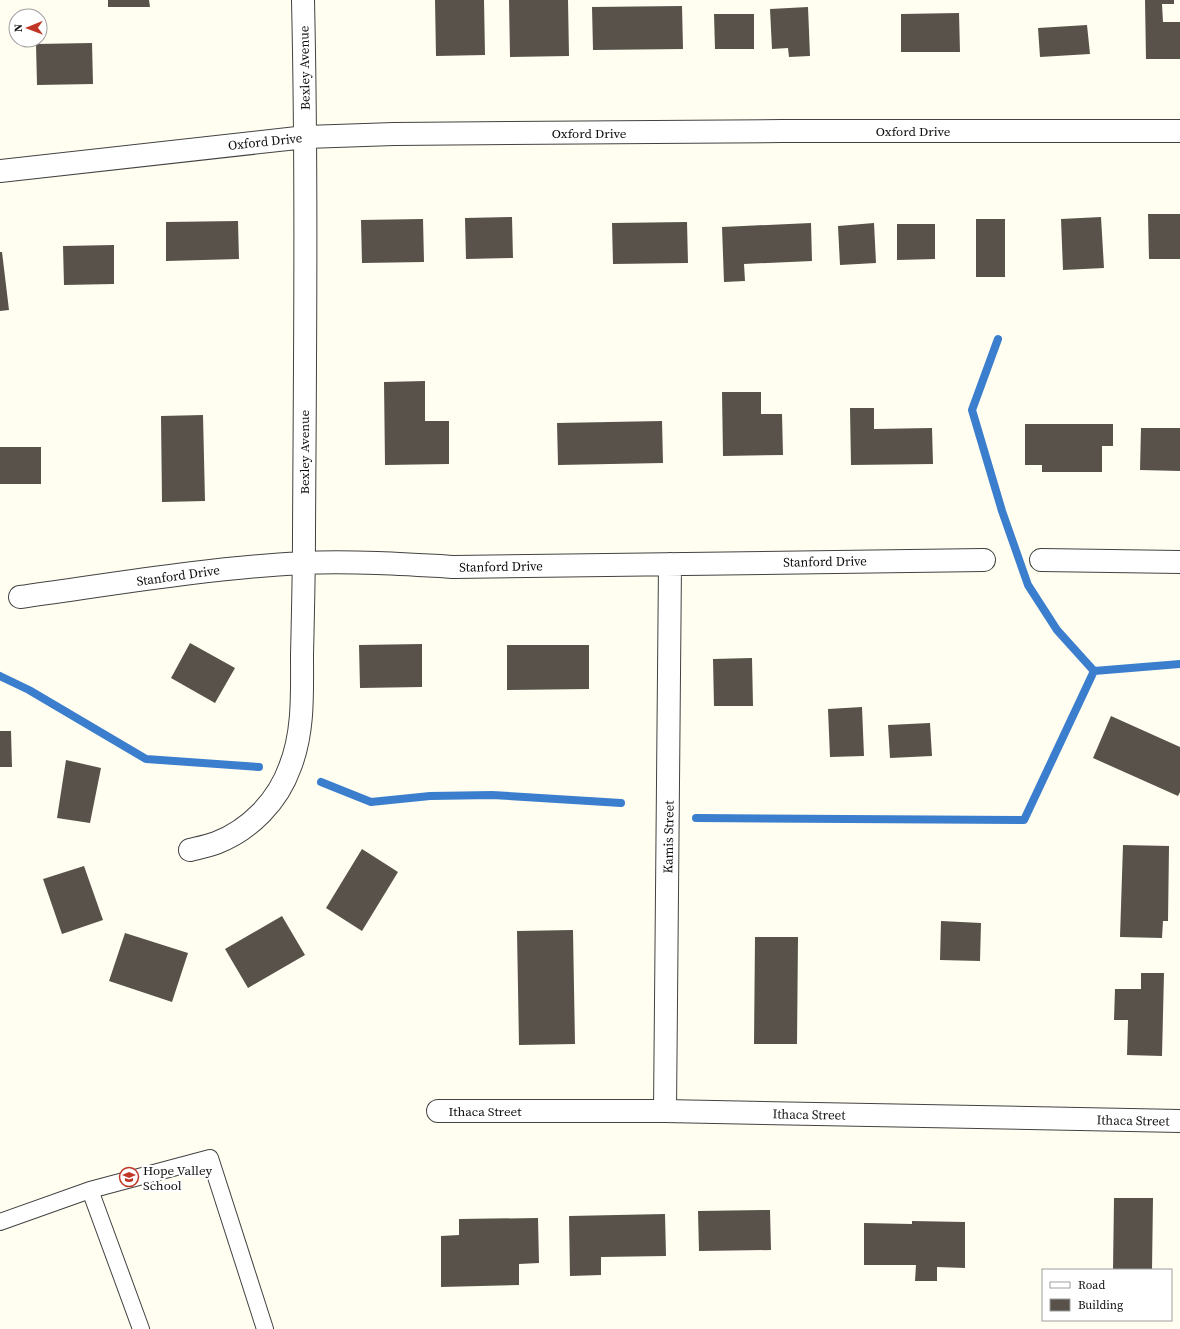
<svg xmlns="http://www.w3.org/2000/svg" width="1180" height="1329" font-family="'Source Serif 4',serif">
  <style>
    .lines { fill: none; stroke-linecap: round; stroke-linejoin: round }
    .stream { stroke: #3b7ece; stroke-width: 8 }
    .building { fill: #58524b }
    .lane-casing { stroke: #424242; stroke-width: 18 }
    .street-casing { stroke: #424242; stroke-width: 24 }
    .lane { stroke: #fff; stroke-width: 16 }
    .street { stroke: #fff; stroke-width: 22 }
    .labels { text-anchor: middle; stroke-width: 4; stroke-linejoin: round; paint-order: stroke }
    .street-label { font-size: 13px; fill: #0f0f0f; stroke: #fff }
    .poi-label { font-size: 13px; fill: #0f0f0f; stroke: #fff; text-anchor: start }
  </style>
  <rect width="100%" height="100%" fill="#fffef0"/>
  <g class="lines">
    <!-- stream -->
    <path class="stream" d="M 998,339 L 972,410 L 1002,511 L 1028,585 L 1057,630 L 1094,671
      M 0,676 L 29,690 L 146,759 L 259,767
      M 321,782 L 371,802 L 430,796 L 492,795 L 621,803
      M 696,818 L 1024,820 L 1094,671 L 1180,664"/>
  </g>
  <!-- building -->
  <path class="building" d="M 108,0 L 149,0 L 150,7 L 108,7 Z
    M 435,0 L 484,0 L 485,55 L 436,56 Z
    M 509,0 L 568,0 L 569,56 L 510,57 Z
    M 1145,0 L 1174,0 L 1174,4 L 1162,4 L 1163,22 L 1180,22 L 1180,59 L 1146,59 Z
    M 682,6 L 683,49 L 593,50 L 592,7 Z
    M 808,7 L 810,56 L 789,57 L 788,48 L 772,49 L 770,9 Z
    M 959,13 L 960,52 L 901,52 L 901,14 Z
    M 714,14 L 754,14 L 754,49 L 715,49 Z
    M 1087,25 L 1090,54 L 1040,57 L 1038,28 Z
    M 92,43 L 93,84 L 37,85 L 36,44 Z
    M 1148,214 L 1180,214 L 1180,259 L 1149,259 Z
    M 512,217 L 513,258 L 466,259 L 465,218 Z
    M 1101,217 L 1104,268 L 1063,270 L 1061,219 Z
    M 423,219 L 424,262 L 362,263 L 361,220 Z
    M 976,219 L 1005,219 L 1005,277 L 976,277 Z
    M 238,221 L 239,259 L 166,261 L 166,222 Z
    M 687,222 L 688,263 L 613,264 L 612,223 Z
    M 811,223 L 812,261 L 744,264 L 745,281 L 724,282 L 722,227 Z
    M 874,223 L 876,263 L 840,265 L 838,226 Z
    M 897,224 L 935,224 L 935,259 L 897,260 Z
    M 114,245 L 114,284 L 64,285 L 63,246 Z
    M 0,252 L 2,252 L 9,310 L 0,311 Z
    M 425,381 L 425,421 L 449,421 L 449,464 L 385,465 L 384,382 Z
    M 722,392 L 761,392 L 761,414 L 782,414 L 783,455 L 723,456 Z
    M 850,408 L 874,408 L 874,429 L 932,428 L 933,464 L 851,465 Z
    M 203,415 L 205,501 L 162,502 L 161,416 Z
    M 662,421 L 663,463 L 558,465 L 557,423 Z
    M 1025,424 L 1113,424 L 1113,446 L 1102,446 L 1102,472 L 1042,472 L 1042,465 L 1025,465 Z
    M 1141,428 L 1180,428 L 1180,471 L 1140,470 Z
    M 0,447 L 41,447 L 41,484 L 0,484 Z
    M 190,643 L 235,668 L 215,703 L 171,678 Z
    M 422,644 L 422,687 L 360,688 L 359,645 Z
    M 507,645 L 589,645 L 589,689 L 507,690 Z
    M 752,658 L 753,706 L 714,706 L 713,659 Z
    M 862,707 L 864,756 L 830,757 L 828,709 Z
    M 1111,716 L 1180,747 L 1180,792 L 1178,796 L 1093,758 Z
    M 930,723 L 932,756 L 890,758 L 888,725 Z
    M 0,731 L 11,731 L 12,767 L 0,767 Z
    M 66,760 L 101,768 L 90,823 L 57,818 Z
    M 1123,845 L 1169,846 L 1168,921 L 1163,921 L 1162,938 L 1120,937 Z
    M 362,849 L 398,872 L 362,931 L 326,908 Z
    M 84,866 L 103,920 L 62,934 L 43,879 Z
    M 282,916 L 305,955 L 248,988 L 225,949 Z
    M 941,921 L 981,923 L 980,961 L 940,960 Z
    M 573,930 L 575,1044 L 519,1045 L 517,931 Z
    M 125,933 L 188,953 L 172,1002 L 109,981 Z
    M 755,937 L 798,937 L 797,1044 L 754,1044 Z
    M 1141,973 L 1164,973 L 1162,1056 L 1127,1055 L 1128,1020 L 1114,1020 L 1115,989 L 1141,989 Z
    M 1114,1198 L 1153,1198 L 1152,1270 L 1113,1270 Z
    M 770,1210 L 771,1250 L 699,1251 L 698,1211 Z
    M 665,1214 L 666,1256 L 601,1257 L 601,1275 L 570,1276 L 569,1216 Z
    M 538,1218 L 539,1263 L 519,1264 L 519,1285 L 441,1287 L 441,1236 L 459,1235 L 459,1219 Z
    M 912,1221 L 965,1222 L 965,1268 L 937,1267 L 937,1281 L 915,1281 L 916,1265 L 864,1265 L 864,1223 L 912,1224 Z"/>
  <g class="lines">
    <!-- lane casing -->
    <g class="lane-casing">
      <path id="lane" d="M 90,1190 L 210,1158 L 265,1329
        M 0,1222 L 90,1190 L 141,1329"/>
    </g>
    <!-- street casing -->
    <g class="street-casing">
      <path id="street" d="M 0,171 L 306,137 L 394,134 L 782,131 L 1180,131
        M 1041,560 L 1180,562
        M 20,597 C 114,584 208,568 302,563 C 353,561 403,564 454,567 L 984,560
        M 190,850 C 198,848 208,846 216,843 C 250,830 278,801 290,767 C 304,732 302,692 302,655 C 303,614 304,573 304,532 C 305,355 307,177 303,0
        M 438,1111 L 665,1111 L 1180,1121
        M 665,1111 L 670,564"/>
    </g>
    <!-- lane -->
    <use href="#lane" class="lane"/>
    <!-- street -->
    <use href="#street" class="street"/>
  </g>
  <!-- icons -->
  <defs>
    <g id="school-ring" transform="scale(1)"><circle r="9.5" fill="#fff" stroke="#c03525" stroke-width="1.5"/><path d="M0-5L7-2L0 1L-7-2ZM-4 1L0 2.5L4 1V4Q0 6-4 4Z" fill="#c03525"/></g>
  </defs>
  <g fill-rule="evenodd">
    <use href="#school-ring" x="129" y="1177"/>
  </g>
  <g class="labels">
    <!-- street labels -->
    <g class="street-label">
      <text transform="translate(304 68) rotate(-91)" y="5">Bexley Avenue</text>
      <text x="913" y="136">Oxford Drive</text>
      <text x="589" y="138">Oxford Drive</text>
      <text transform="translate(265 141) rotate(-6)" y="5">Oxford Drive</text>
      <text transform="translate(304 452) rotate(-90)" y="5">Bexley Avenue</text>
      <text transform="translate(825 561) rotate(-1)" y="5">Stanford Drive</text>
      <text transform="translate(501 566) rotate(-1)" y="5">Stanford Drive</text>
      <text transform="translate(178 575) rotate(-8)" y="5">Stanford Drive</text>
      <text transform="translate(668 837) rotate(-89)" y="5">Kamis Street</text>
      <text x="485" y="1116">Ithaca Street</text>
      <text transform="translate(809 1114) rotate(1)" y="5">Ithaca Street</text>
      <text transform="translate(1133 1120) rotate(1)" y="5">Ithaca Street</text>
    </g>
    <!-- poi labels -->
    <g class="poi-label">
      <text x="143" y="1175">Hope Valley<tspan x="143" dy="15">School</tspan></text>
    </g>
  </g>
  <!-- legend -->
  <rect x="1042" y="1269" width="130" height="52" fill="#ffffff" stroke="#9f9f9f"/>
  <rect x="1050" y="1282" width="20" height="6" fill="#ffffff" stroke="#9f9f9f"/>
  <text x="1078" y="1289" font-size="12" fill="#0f0f0f">Road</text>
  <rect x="1050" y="1299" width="20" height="12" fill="#58524b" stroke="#9f9f9f"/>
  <text x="1078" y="1309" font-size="12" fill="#0f0f0f">Building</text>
  <!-- north arrow -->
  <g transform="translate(28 28) rotate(269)"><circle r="19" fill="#ffffff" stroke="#9f9f9f"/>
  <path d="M0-3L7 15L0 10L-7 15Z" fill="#c03525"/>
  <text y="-6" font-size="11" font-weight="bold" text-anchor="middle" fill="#0f0f0f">N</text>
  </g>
</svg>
